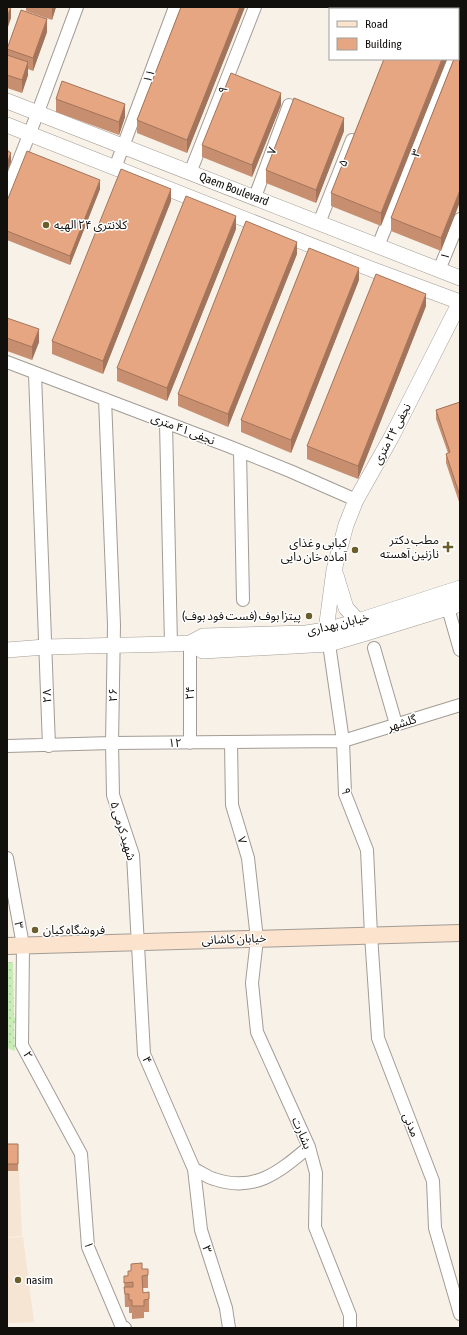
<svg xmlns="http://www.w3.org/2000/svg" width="467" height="1335" font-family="'Asap Condensed','Noto Sans Arabic',sans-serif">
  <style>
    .education { fill: #f6e5d3 }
    .grass { fill: url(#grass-dots) }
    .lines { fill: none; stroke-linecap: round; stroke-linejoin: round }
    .minor-casing { stroke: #a39c95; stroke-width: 14 }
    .tertiary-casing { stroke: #a39c95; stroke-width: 16 }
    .secondary-casing { stroke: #a39c95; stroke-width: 18 }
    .minor { stroke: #fff; stroke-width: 12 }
    .tertiary { stroke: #fff; stroke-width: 15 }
    .secondary { stroke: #fbe3ce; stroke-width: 16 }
    .wall { fill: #c78f70 }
    .shaded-wall { fill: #a2745b }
    .building { fill: #e7a682; stroke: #a2745b }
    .poi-dot { fill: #6b5e2b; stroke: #fff; stroke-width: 1.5 }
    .labels { text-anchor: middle; stroke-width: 3; stroke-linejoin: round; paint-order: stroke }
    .street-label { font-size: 12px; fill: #12100d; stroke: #fff }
    .poi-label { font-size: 12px; fill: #12100d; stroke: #fff; text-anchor: start }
  </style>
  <defs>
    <pattern id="grass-dots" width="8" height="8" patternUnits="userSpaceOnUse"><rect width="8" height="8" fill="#c8ecb5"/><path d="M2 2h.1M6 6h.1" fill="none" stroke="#abc99a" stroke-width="1.8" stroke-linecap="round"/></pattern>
  </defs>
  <rect width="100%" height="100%" fill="#f7f1e8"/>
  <!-- education -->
  <path class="education" d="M 7,1149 L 18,1150 L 22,1236 L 7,1237 Z
    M 23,1237 L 34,1322 L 7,1323 L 7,1238 Z"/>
  <!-- grass -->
  <path class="grass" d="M 7,962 L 13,962 L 14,1017 L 16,1018 L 14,1025 L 15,1051 L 7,1048 Z"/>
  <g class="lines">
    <!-- minor casing -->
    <g class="minor-casing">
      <path id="minor" d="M 414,7 L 419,9
        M 458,24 L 460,25
        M 458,48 L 460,43
        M 115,168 L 175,7
        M 190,173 L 255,7
        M 7,191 L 38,112 L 77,7
        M 255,197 L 289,105
        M 319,223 L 352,140
        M 378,246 L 454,59
        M 439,270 L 460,219
        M 7,362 L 228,446 L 290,471 L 356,500
        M 35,374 L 49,746
        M 105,399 L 114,625 L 112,743 L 113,795 L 133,855 L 144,1054 L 194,1169 L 201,1230 L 226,1308 L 229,1328
        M 166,423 L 171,644
        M 240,451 L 243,600
        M 448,608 L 460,650
        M 190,643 L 190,743
        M 329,644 L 343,741 L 345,794 L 367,850 L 371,935 L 378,1038 L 433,1181 L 435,1228 L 460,1314
        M 374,648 L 396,724
        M 231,742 L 232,805 L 248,858 L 257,939 L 252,983 L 257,1032 L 309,1147 L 316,1173 L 315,1227 L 350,1315 L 350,1328
        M 7,746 L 112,743 L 343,741 L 460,705
        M 7,858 L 23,945 L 22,1045 L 81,1154 L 88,1247 L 121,1325 L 125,1328
        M 194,1169 C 201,1172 207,1177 214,1179 C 255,1193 279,1172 309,1147"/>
    </g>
    <!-- tertiary casing -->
    <g class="tertiary-casing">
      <path id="tertiary" d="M 7,101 L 460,278
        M 7,125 L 371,269 L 460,302
        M 336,575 L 346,608 L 358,621 L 361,628
        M 190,643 L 203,651 L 329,644 L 363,634 L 460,604
        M 329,644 L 326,630 L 334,570 L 346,525 L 356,500 L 392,436 L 460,302
        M 7,650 L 45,647 L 171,644 L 190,643 L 203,636 L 306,633 L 326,630 L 358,621 L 460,588"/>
    </g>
    <!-- secondary casing -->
    <g class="secondary-casing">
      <path id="secondary" d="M 7,946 L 460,933"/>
    </g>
    <!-- minor -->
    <use href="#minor" class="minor"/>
    <!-- tertiary -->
    <use href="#tertiary" class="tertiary"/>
    <!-- secondary -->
    <use href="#secondary" class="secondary"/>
  </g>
  <!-- wall -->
  <path class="wall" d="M 26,7 L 56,7 L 52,20 L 26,11 Z
    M 181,7 L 245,7 L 187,153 L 137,133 L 137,120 Z
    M 47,32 L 33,71 L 28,69 L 28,75 L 22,93 L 7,88 L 7,49 Z
    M 460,43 L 441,251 L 391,231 L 391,218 Z
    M 384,59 L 381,226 L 331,206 L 331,193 Z
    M 56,99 L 125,117 L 119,135 L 56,112 Z
    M 281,105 L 252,177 L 202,157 L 202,145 Z
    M 344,131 L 316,203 L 266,183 L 266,170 Z
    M 100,189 L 70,265 L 7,240 L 7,201 Z
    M 171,201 L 103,374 L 52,354 L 52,341 Z
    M 236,229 L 167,401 L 117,381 L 117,368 Z
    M 297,254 L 228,427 L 178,406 L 178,394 Z
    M 359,280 L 291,453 L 241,432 L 241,420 Z
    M 426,306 L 358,479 L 307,459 L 307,446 Z
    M 7,318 L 39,342 L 32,360 L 7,351 Z
    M 460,402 L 460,505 L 446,463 L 446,454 L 448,453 L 436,419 L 436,410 Z
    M 7,1144 L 18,1164 L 18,1171 L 7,1171 Z
    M 131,1264 L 142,1269 L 148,1275 L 148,1288 L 143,1288 L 143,1293 L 149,1299 L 149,1312 L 144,1312 L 144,1318 L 132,1319 L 132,1313 L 129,1313 L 129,1307 L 125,1307 L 124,1276 L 128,1276 L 128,1271 L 131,1271 Z"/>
  <!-- shaded-wall -->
  <path class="shaded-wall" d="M 11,7 L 11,18 L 7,30 L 7,17 Z
    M 52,7 L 56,7 L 52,20 Z
    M 240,7 L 245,7 L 187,153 L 187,140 Z
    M 47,19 L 47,32 L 33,71 L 33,58 Z
    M 442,59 L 447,59 L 381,226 L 381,213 Z
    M 28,62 L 28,75 L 22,93 L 22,80 Z
    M 281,93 L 281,105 L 252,177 L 252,165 Z
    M 125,104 L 125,117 L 119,135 L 119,122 Z
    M 344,118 L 344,131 L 316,203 L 316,190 Z
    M 11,153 L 11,162 L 7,172 L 7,163 Z
    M 100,180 L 100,189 L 70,265 L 70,256 Z
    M 171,189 L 171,201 L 103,374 L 103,361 Z
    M 460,190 L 460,202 L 441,251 L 441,238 Z
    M 236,216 L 236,229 L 167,401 L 167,388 Z
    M 297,242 L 297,254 L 228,427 L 228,414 Z
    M 359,268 L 359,280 L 291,453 L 291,440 Z
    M 426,294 L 426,306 L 358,479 L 358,466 Z
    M 39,329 L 39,342 L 32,360 L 32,347 Z"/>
  <!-- building -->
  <path class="building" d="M 7,7 L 11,7 L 7,17 Z
    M 181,7 L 240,7 L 187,140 L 137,120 Z
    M 404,7 L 406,7 L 411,9 L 404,9 Z
    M 21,10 L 47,19 L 33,58 L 7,49 Z
    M 460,43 L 460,190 L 441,238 L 391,218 L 454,59 L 458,59 L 458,48 Z
    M 7,55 L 28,62 L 22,80 L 7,75 Z
    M 384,59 L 442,59 L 381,213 L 331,193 Z
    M 231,73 L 281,93 L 252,165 L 202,145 Z
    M 62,81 L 125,104 L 119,122 L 56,99 Z
    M 294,98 L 344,118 L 316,190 L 266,170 Z
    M 7,150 L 11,153 L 7,163 Z
    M 27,151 L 100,180 L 70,256 L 7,231 L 7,201 Z
    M 121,169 L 171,189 L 103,361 L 52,341 Z
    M 186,196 L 236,216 L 167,388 L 117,368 Z
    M 246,221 L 297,242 L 228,414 L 178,394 Z
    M 309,248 L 359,268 L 291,440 L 241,420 Z
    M 376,274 L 426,294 L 358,466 L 307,446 Z
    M 7,318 L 39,329 L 32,347 L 7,338 Z
    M 460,402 L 460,496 L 446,454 L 450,452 L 436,410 Z
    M 7,1144 L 18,1144 L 18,1164 L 7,1164 Z
    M 142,1263 L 142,1269 L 148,1269 L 148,1275 L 142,1276 L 143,1293 L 149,1292 L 149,1299 L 144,1300 L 144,1306 L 132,1306 L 132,1300 L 129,1300 L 129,1294 L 125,1294 L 124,1287 L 133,1287 L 133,1282 L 124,1283 L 124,1276 L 128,1276 L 128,1271 L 131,1271 L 131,1264 Z"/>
  <!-- markers -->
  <g class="poi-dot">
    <circle cx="46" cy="225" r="4"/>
    <path d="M446 541h4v4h4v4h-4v4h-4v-4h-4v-4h4z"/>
    <circle cx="355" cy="550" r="4"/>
    <circle cx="309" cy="616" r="4"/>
    <circle cx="35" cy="930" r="4"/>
    <circle cx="18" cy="1280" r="4"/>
  </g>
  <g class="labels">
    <!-- street labels -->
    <g class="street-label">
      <text transform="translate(149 76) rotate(-69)" y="4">۱۱</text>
      <text transform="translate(223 90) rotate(-69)" y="4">۹</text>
      <text transform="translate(272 151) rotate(-70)" y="4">۷</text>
      <text transform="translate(416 153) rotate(-68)" y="4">۳</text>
      <text transform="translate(343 163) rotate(-68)" y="4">۵</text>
      <text transform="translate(234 189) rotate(21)" y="4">Qaem Boulevard</text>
      <text transform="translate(445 256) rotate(-68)" y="4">۱</text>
      <text transform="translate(183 429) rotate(21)" y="4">نجفی ۴۱ متری</text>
      <text transform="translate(392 434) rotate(-62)" y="4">نجفی ۲۴ متری</text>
      <text transform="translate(338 624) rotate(-13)" y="4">خیابان بهداری</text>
      <text transform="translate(190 693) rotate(-90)" y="4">۲۴</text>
      <text transform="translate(113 695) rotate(-89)" y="4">۲۶</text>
      <text transform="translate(47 696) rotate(-92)" y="4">۲۸</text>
      <text transform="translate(402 723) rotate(-17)" y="4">گلشهر</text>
      <text transform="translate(175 743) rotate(-1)" y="4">۱۲</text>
      <text transform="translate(346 791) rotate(82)" y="4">۹</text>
      <text transform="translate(123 831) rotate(73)" y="4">۵ شهید کرمی</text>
      <text transform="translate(242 840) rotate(73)" y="4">۷</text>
      <text transform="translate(19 925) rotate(81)" y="4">۳</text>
      <text transform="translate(234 939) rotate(-2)" y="4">خیابان کاشانی</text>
      <text transform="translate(28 1055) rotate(62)" y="4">۲</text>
      <text transform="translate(147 1060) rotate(69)" y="4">۴</text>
      <text transform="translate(411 1125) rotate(69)" y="4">مدنی</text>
      <text transform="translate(302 1133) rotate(67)" y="4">بشارت</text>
      <text transform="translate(89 1245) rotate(78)" y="4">۱</text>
      <text transform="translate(207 1249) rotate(73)" y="4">۳</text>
    </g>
    <!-- poi labels -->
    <g class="poi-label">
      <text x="54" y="229">کلانتری ۲۴ الهیه</text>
      <text x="439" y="544" text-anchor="end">مطب دکتر<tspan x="439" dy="14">نازنین آهسته</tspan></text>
      <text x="347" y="547" text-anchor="end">کبابی و غذای<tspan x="347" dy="14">آماده خان دایی</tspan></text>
      <text x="301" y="620" text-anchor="end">پیتزا بوف (فست فود بوف)</text>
      <text x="43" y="934">فروشگاه کیان</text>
      <text x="26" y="1284">nasim</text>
    </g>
  </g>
  <!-- border -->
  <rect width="467" height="1335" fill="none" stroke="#12100d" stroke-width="16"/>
  <!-- legend -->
  <rect x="329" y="8" width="130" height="52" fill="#ffffff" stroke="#a09f9e"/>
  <rect x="337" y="21" width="20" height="6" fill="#fbe3ce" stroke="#a09f9e"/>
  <text x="365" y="28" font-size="12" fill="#12100d">Road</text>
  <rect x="337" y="38" width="20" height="12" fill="#e7a682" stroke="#a09f9e"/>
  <text x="365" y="48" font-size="12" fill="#12100d">Building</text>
</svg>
